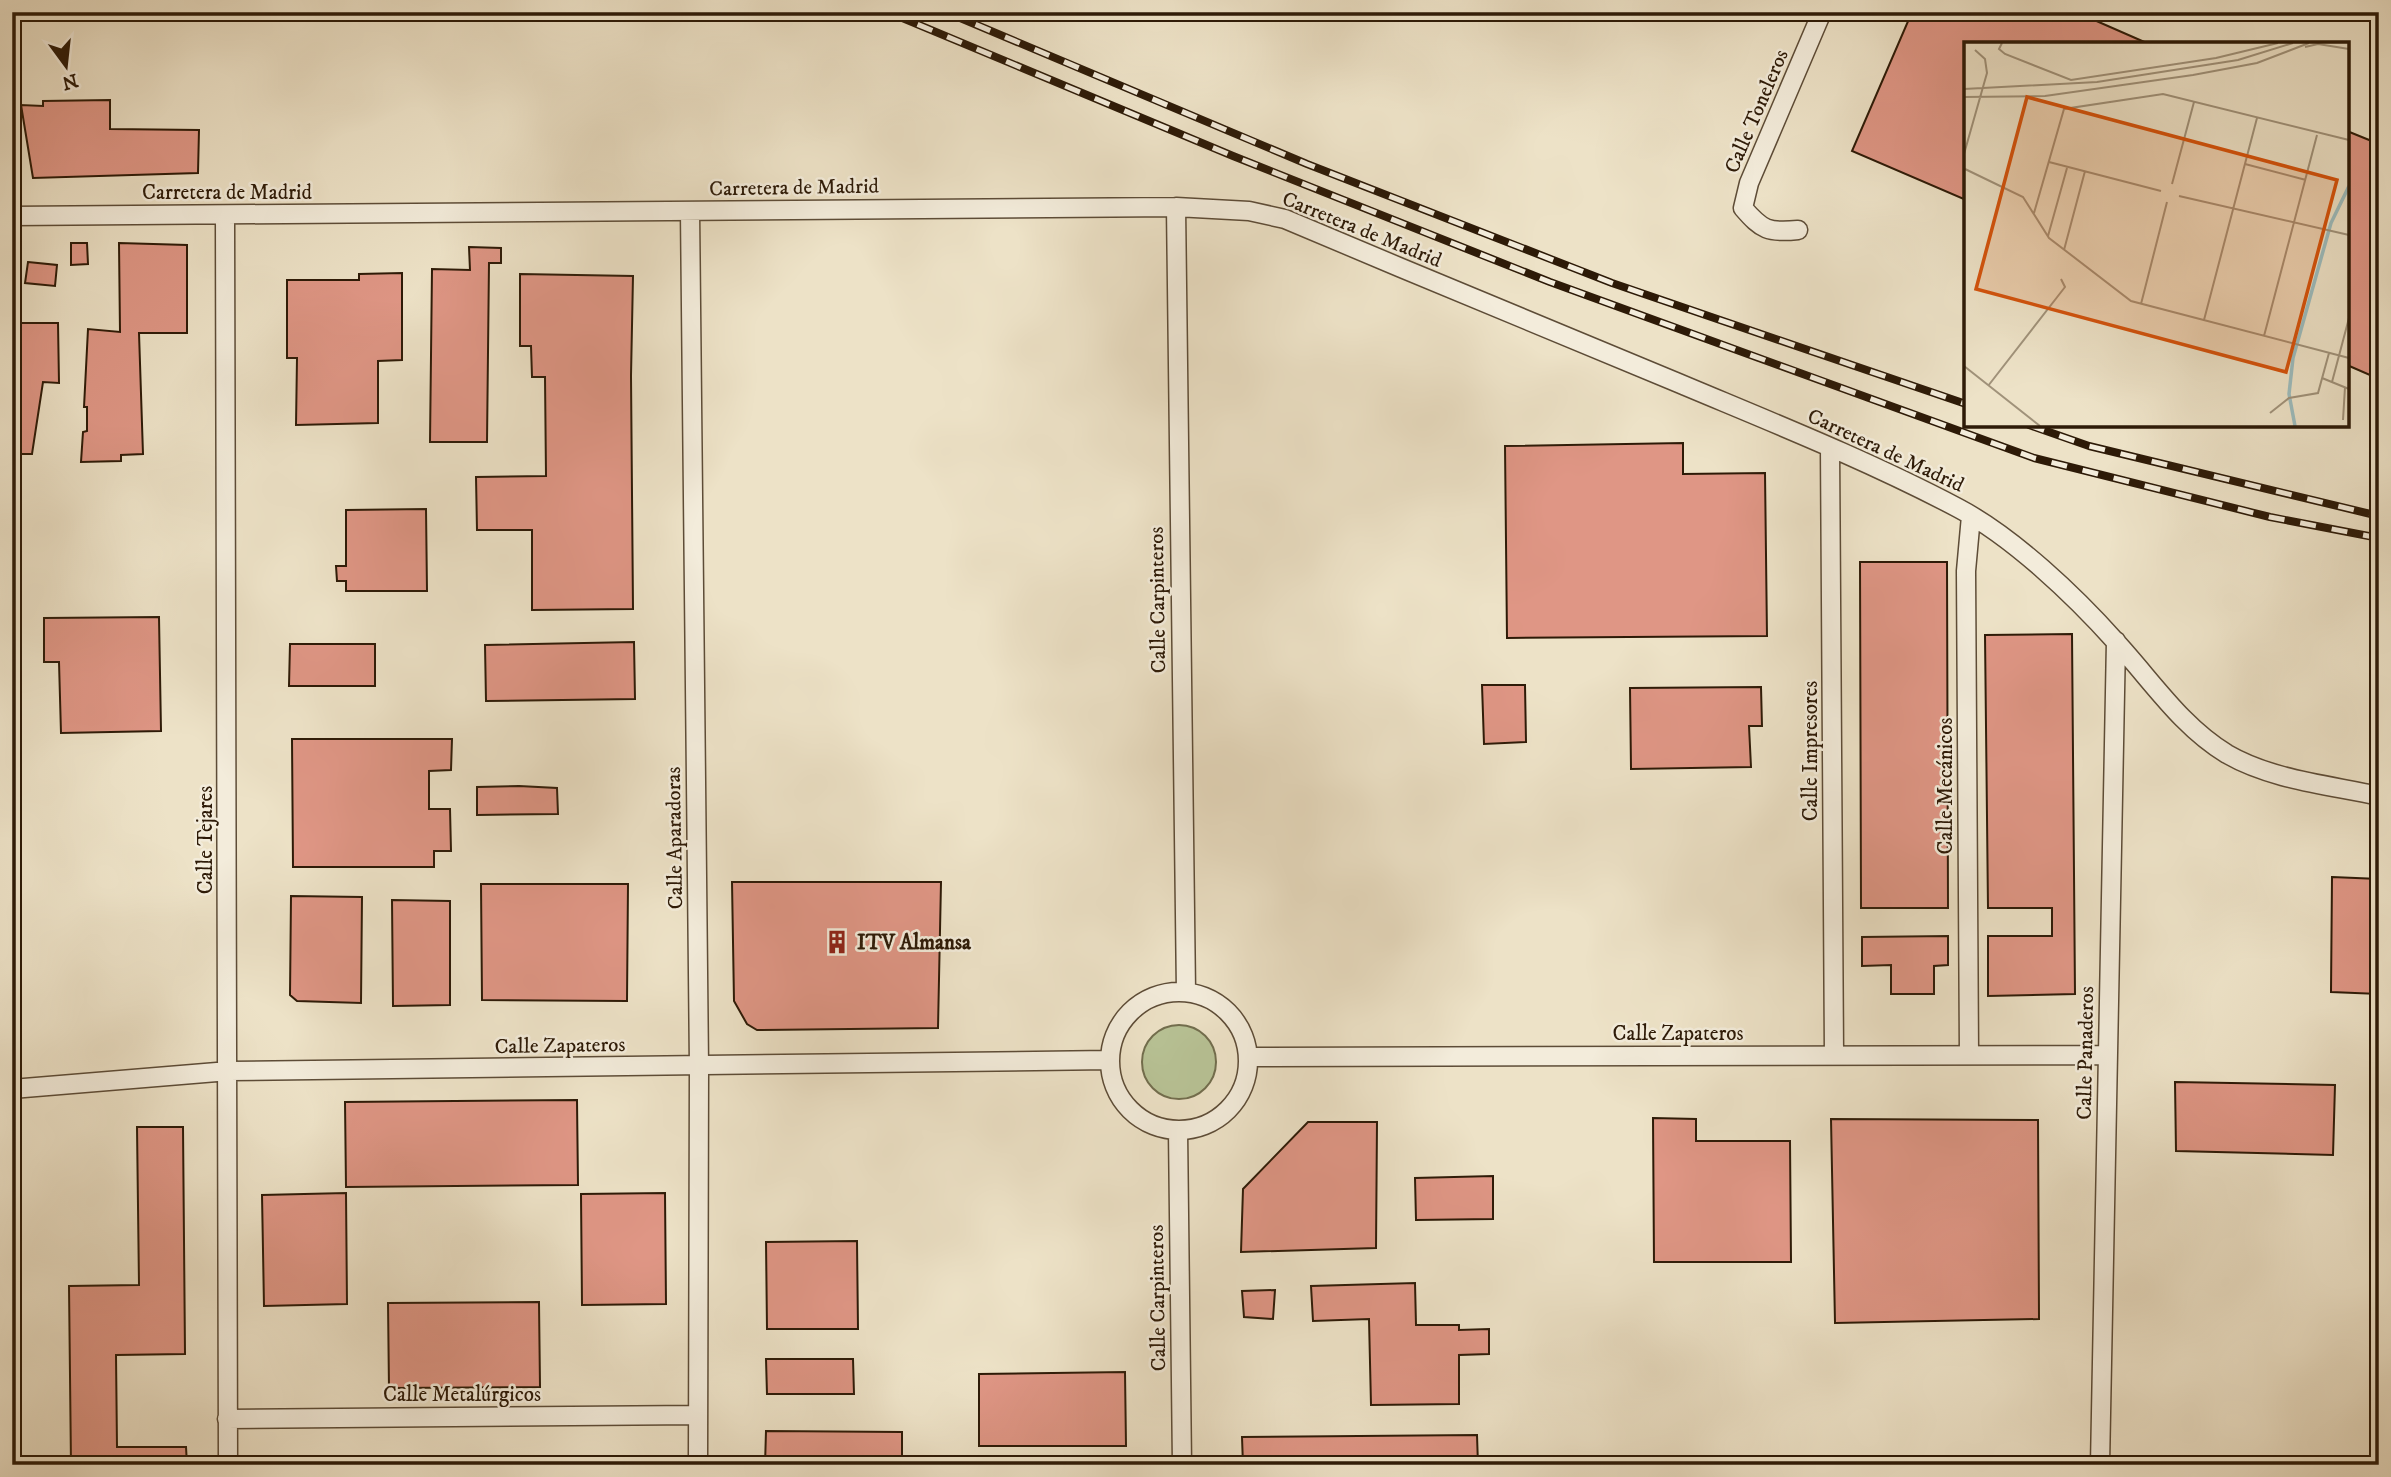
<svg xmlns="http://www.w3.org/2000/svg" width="2391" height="1477" font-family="'IM FELL DW Pica',serif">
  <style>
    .green { fill: #b8c396; stroke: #726e4e; stroke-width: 2 }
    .building { fill: #df9685; stroke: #2d1a07; stroke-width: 2 }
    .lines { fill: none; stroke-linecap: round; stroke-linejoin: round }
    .minor-casing { stroke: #5d4c37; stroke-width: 21 }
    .minor { stroke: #f3ecdb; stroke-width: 18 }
    .rail-casing { stroke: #2d1a07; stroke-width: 8 }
    .rail { stroke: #f3ecdb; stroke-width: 5; stroke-dasharray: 16; stroke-linecap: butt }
    .labels { text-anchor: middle; stroke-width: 5; stroke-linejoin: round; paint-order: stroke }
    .street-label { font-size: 21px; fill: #2d1a07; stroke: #f3ecdb }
    .poi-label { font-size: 21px; font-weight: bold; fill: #2d1a07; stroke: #f3ecdb; text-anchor: start }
    .inset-river { fill: none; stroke: #9cbcbd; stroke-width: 3.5 }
    .inset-road { fill: none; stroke: #a0927a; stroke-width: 2 }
    .view { fill: #d5530c; fill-opacity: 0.15; stroke: #d5530c; stroke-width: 3.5 }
    .inset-edge { fill: none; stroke: #2d1a07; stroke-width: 3.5 }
  </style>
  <rect width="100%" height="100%" fill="#ede2c7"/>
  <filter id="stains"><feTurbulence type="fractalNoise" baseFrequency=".00286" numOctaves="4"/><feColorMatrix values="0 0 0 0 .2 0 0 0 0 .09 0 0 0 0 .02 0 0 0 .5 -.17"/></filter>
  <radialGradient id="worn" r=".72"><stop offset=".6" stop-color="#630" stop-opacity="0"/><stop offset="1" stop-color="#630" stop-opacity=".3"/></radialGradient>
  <!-- green -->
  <path class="green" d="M1142 1062a37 37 0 1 1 74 0a37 37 0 1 1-74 0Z"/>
  <!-- building -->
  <path class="building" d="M 1912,12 L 2076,12 L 2149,44 L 1966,44 L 1966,200 L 1852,151 Z
    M 110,100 L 110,129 L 199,130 L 198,173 L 33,178 L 21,105 L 43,106 L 43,101 Z
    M 2347,131 L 2379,144 L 2379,379 L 2347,365 Z
    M 71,243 L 87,243 L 88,264 L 71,265 Z
    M 119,243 L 187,245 L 187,333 L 139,333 L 143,454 L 121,455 L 121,461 L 81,462 L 83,432 L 87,431 L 87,407 L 84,407 L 88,329 L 120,332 Z
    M 469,247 L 501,248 L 501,263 L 489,263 L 487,442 L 430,442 L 432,269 L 470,270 Z
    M 28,262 L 57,265 L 55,286 L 25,283 Z
    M 402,273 L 402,360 L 378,361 L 378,423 L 296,425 L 297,358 L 287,358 L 287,280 L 359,280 L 359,274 Z
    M 520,274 L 633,276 L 631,376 L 633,609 L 532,610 L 532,530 L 477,530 L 476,477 L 546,476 L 545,377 L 532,377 L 531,346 L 520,346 Z
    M 16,323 L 58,323 L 59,383 L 43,382 L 32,454 L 12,454 L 12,353 Z
    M 1683,443 L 1683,474 L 1765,473 L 1767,636 L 1507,638 L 1505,446 Z
    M 426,509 L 427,591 L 346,591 L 346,581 L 337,581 L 336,566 L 346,566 L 346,510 Z
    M 1860,562 L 1947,562 L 1948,908 L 1861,908 Z
    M 159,617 L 161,731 L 61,733 L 59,662 L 44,662 L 44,618 Z
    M 2072,634 L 2075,994 L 1988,996 L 1988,936 L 2052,936 L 2052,908 L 1988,908 L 1985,635 Z
    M 634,642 L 635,699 L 486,701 L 485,645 Z
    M 290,644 L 375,644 L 375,686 L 289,686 Z
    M 1482,685 L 1525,685 L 1526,742 L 1484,744 Z
    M 1761,687 L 1762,726 L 1749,726 L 1751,767 L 1631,769 L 1630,688 Z
    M 292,739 L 452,739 L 451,770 L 429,771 L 429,809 L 450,809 L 451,851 L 434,851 L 434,867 L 293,867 Z
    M 519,786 L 557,788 L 558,814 L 477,815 L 477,787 Z
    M 2332,877 L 2379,879 L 2379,994 L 2331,992 Z
    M 732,882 L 941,882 L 938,1028 L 757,1030 L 747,1024 L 734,1001 Z
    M 481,884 L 628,884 L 627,1001 L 482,1000 Z
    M 291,896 L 362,897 L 361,1003 L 297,1001 L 290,995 Z
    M 392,900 L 450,901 L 450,1005 L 393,1006 Z
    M 1948,936 L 1948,965 L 1934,966 L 1934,994 L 1891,994 L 1891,965 L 1862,966 L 1862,937 Z
    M 2175,1082 L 2335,1085 L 2333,1155 L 2176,1151 Z
    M 577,1100 L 578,1185 L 346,1187 L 345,1102 Z
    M 1653,1118 L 1696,1119 L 1696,1141 L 1790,1141 L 1791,1262 L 1654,1262 Z
    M 1831,1119 L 2038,1120 L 2039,1319 L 1835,1323 Z
    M 1308,1122 L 1377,1122 L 1376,1248 L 1241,1252 L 1243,1189 Z
    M 137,1127 L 183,1127 L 185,1354 L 116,1355 L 117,1447 L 186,1447 L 187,1465 L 71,1465 L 69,1286 L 139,1285 Z
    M 1493,1176 L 1493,1219 L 1416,1220 L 1415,1178 Z
    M 346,1193 L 347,1304 L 264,1306 L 262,1195 Z
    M 665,1193 L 666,1304 L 582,1305 L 581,1194 Z
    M 857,1241 L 858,1329 L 767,1329 L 766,1242 Z
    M 1415,1283 L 1416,1325 L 1459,1325 L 1459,1330 L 1489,1329 L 1489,1354 L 1459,1355 L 1459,1404 L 1371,1405 L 1369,1319 L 1313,1321 L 1311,1286 Z
    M 1275,1290 L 1273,1319 L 1244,1317 L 1242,1291 Z
    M 539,1302 L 540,1387 L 389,1388 L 388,1303 Z
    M 766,1359 L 853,1359 L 854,1394 L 767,1394 Z
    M 1125,1372 L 1126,1446 L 979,1446 L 979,1374 Z
    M 766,1431 L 902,1432 L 902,1465 L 765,1465 Z
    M 1477,1435 L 1478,1465 L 1243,1465 L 1242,1437 Z"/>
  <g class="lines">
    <!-- minor casing -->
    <g class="minor-casing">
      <path id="minor" d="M 1176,207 L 1186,992
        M 690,211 L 699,1067 L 698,1465
        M 225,215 L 228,1465
        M 12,216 L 1176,207 L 1249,211 L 1285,219 C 1415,274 1545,328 1676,382 C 1771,422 1867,460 1958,508 C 2013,537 2075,596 2116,642 C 2152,681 2181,726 2227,754 C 2272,780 2329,785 2379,796
        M 1798,230 C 1768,233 1762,230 1743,208 L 1749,183 L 1822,12
        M 1830,447 L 1834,1055
        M1110 1061a69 69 0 1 1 138 0a69 69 0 1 1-138 0Z
        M 1969,1055 L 1966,571 L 1971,516
        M 1248,1057 L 2108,1055
        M 12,1089 L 229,1071 L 1109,1060
        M 1178,1130 L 1182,1465
        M 227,1419 L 698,1415
        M 2100,1465 L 2116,641"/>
    </g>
    <!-- minor -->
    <use href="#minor" class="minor"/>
    <!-- rail casing -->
    <g class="rail-casing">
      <path id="rail" d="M 888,12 L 1233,156 L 1550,282 L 2034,458 L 2270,517 L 2379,538
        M 946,12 L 1307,164 L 1612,283 L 1966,404
        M 2029,425 L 2089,446 L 2379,516"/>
    </g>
    <!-- rail -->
    <use href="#rail" class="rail"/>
  </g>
  <!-- icons -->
  <defs>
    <g id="building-bare" transform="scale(1.89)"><path d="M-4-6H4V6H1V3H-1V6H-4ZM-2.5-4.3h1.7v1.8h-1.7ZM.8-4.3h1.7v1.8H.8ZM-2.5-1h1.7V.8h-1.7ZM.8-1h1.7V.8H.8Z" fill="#8f2418" stroke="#f3ecdb" stroke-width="2.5" paint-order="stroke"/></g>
  </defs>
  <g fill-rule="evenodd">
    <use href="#building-bare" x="837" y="942"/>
  </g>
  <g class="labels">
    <!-- street labels -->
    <g class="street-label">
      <text transform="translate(1756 111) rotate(-67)" y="7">Calle Toneleros</text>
      <text transform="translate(794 187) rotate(-1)" y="7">Carretera de Madrid</text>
      <text x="227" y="199">Carretera de Madrid</text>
      <text transform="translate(1362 229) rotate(22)" y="7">Carretera de Madrid</text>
      <text transform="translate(1886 450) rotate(25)" y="7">Carretera de Madrid</text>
      <text transform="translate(1157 600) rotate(-91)" y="7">Calle Carpinteros</text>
      <text transform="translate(1810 751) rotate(-90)" y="7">Calle Impresores</text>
      <text transform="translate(1945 786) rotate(-90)" y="7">Calle Mecánicos</text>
      <text transform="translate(674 838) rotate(-91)" y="7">Calle Aparadoras</text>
      <text transform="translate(205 840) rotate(-90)" y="7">Calle Tejares</text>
      <text x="1678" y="1040">Calle Zapateros</text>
      <text transform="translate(560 1045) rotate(-1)" y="7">Calle Zapateros</text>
      <text transform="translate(2085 1053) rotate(-89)" y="7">Calle Panaderos</text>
      <text transform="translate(1157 1298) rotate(-91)" y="7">Calle Carpinteros</text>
      <text x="462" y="1401">Calle Metalúrgicos</text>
    </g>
    <!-- poi labels -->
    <g class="poi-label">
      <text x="857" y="949">ITV Almansa</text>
    </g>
  </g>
  <!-- overview -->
  <g transform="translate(1964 42)">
    <rect width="385" height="385" fill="#ede2c7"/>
    <path class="inset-river" d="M 331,384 L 325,352 L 329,316 L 367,181 L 385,144"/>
    <path class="inset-road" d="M 38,1 L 35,7 L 41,12 L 107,38 L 252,16 L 314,1M 341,5 L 354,2 L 385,7M 0,47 L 133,40 L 274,18 L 329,1M 0,55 L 81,54 L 229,33 L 293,21 L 345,1M 0,112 L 23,31 L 21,17 L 11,8M 85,120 L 197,149M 281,122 L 342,138M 1,127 L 59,155 L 85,196 L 167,259 L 385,316M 208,142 L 230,60M 215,154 L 385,193M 70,171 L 100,67 L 199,52 L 385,98M 84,194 L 103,126M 100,208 L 121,129M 177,262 L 203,160M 240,278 L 293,76M 300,294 L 353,93M 0,324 L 76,384M 358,336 L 385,347M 368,340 L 385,276M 24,344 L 101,245 L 97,237M 306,371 L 325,356 L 354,351 L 365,311M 379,378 L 381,345"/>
    <path class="view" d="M 63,55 L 373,138 L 322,330 L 12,247 Z"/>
    <rect width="385" height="385" class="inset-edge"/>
  </g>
  <!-- margin -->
  <rect width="2391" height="1477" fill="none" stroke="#ede2c7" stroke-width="42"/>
  <rect x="14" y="14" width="2363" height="1449" fill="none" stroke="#2d1a07" stroke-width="3.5"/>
  <rect x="21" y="21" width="2349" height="1435" fill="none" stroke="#2d1a07" stroke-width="2"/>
  <!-- north arrow -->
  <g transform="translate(66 66) rotate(165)" stroke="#f3ecdb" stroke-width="5" paint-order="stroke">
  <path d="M0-5L12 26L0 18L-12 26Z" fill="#2d1a07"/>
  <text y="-10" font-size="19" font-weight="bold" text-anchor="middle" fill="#2d1a07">N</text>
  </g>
  <rect width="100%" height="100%" filter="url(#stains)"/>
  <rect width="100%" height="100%" fill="url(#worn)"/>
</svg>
